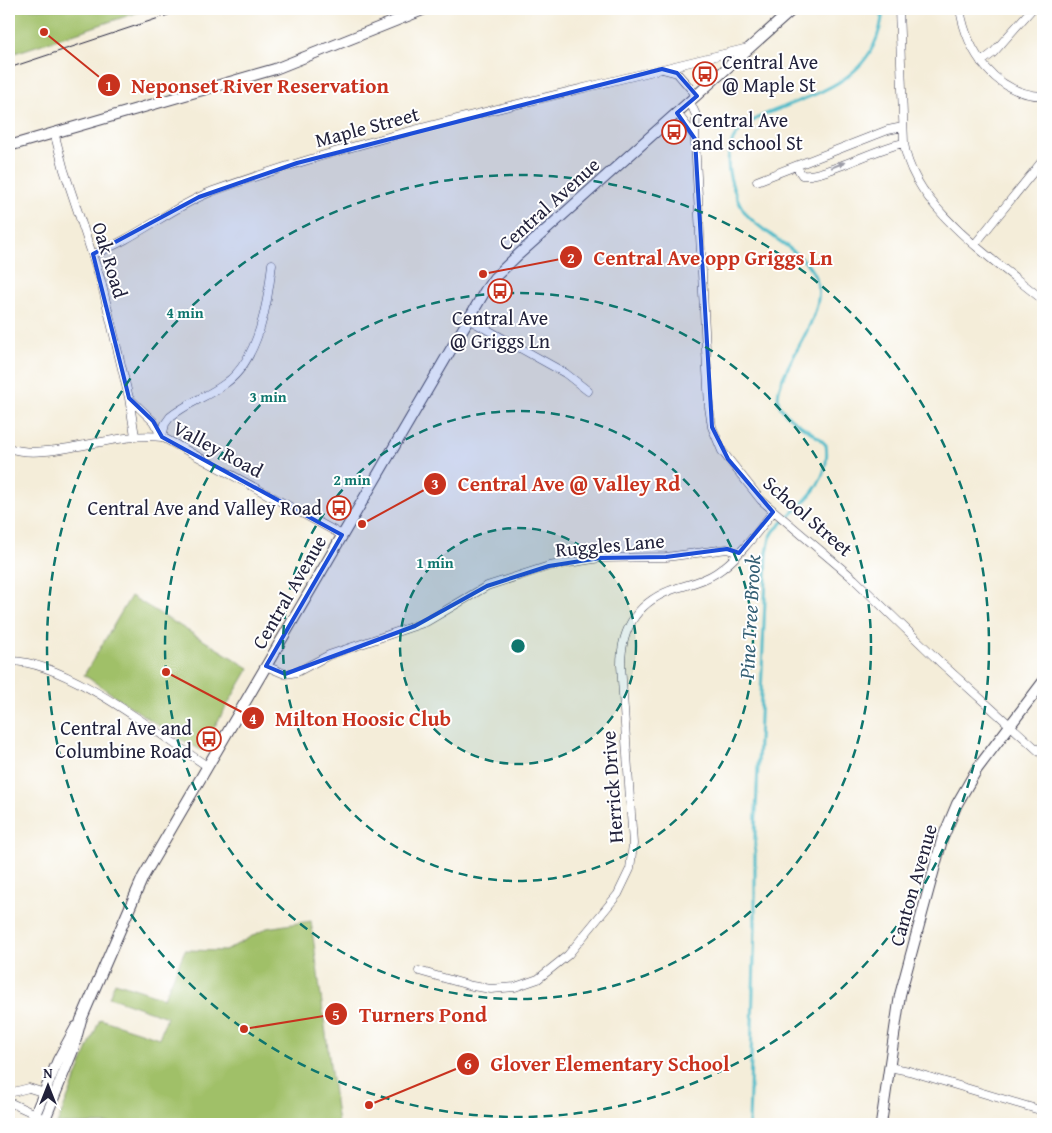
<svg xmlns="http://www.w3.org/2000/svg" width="1052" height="1133" font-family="'Gentium Book Plus',serif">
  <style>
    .green { fill: #a0c068; stroke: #617152 }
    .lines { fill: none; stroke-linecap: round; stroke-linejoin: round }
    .stream { stroke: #4fbbc9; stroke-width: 3 }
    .minor-casing { stroke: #424053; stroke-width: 9 }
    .tertiary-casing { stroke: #424053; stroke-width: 12 }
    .minor { stroke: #fff; stroke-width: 8 }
    .tertiary { stroke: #fff; stroke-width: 10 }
    .tram { stroke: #22223b; stroke-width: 1 }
    .oneway { fill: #9c9ca7 }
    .marked { fill: #1d4ed8; fill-opacity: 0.2; stroke: #1d4ed8; stroke-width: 4; stroke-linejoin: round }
    .ring { fill: none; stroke: #0f766e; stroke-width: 2.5; stroke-dasharray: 9 6 }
    .labels { text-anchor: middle; stroke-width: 4; stroke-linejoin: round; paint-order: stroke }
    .poi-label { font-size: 20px; fill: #22223b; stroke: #fff; text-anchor: start }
    .street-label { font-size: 20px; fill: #22223b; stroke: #fff }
    .water-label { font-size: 21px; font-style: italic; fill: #345f74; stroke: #fff }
    .centre { fill: #0f766e; stroke: #fff; stroke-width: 2.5 }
    .ring-label { font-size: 15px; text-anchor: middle; font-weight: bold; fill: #0f766e; stroke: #fff; stroke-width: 4; stroke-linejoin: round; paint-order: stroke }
    .leader { fill: none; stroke: #c8321e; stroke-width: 2 }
    .callout-dot { fill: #c8321e; stroke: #fff; stroke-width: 2 }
    .mark-label { font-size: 15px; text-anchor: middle; font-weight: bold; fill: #fff }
    .callout-label { font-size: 21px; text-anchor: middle; font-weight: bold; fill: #c8321e; stroke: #fff; stroke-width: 4; stroke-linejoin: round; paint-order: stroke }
  </style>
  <rect width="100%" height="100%" fill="#fff"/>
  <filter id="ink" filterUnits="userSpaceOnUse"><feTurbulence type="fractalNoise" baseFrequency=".02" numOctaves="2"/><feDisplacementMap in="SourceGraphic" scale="10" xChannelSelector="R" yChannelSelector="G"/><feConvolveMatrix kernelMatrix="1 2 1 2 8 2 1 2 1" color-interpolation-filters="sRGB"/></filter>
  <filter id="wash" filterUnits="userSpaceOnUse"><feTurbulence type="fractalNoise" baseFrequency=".0096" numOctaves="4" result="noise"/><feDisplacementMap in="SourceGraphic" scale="20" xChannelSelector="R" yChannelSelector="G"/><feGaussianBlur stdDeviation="1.12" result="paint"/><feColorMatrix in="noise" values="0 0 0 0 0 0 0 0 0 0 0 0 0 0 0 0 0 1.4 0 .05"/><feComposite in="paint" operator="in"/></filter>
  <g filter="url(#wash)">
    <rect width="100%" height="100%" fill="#f4edd9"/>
    <!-- green -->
    <path class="green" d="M 9,9 L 148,9 L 9,55 Z
      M 131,596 L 249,668 L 201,750 L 171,734 L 84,675 Z
      M 311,921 L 338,1124 L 57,1124 L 100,1019 L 159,1038 L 167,1017 L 109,997 L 115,982 L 164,998 L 185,950 L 225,951 L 267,928 Z"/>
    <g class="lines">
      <!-- stream -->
      <path class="stream" d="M 749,1124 L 755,926 L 755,835 L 767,553 L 770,538 L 774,531 C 799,505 832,485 826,445 C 813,429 790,424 780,406 C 767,381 825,323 818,286 C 812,253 767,238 747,215 C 739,206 736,195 732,184 C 727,169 726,155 733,140 C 741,125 760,116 776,110 C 829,89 878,75 883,9"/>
    </g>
  </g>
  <g filter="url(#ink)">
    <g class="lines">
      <!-- minor casing -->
      <g class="minor-casing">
        <path id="minor" d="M 899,9 L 904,143 C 912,207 996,261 1043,300
          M 960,9 C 967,52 995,94 1043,96
          M 981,62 L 993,53 L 1032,9
          M 666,68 L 748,48
          M 690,102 L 696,115 L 695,139 L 709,407 L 712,427 L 722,451 L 761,500 L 854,579 L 941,663 L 1043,755
          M 677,113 L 695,137
          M 54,132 L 64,170 L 101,281 L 129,398 L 135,436
          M 796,166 L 802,175 C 821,179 878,147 904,143
          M 757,181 L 888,130 L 903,127
          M 975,244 L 1043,160
          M 93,254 C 136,239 171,207 213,191 C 359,139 512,106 662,69 L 677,73 L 697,96
          M 468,319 L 565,373 L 588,391
          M 129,398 L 153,421 L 162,437
          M 162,437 L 165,424 L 170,417 C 187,403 209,396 226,383 C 259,359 268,302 272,264
          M 9,448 C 47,462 115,431 162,437 L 342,535
          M 9,661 C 66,660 158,734 207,766
          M 266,666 L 285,674 L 297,672 L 329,655 L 426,622 L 487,586 L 549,566 L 600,558 L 666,557 L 727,549 L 739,553
          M 419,971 L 472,986 L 491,989 L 515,987 L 538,979 L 568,955 L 618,894 L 630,869 L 633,844 L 621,665 C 621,627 639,600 677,588 C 690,584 704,581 716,573 C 739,558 756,533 773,512
          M 889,1067 L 909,1071 L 1043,1111
          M 9,1093 L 29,1088 L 48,1094
          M 9,1102 L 39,1116"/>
      </g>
      <!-- tertiary casing -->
      <g class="tertiary-casing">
        <path id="tertiary" d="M 9,146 L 275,69 L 425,9
          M 31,1124 L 58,1060 L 76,1027
          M 43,1124 L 73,1050 L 81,1020 L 143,877 L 485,291 L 495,277 L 518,255 L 793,9
          M 881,1124 L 900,995 L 942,840 L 957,804 L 977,769 L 1043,682"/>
      </g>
      <!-- minor -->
      <use href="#minor" class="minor"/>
      <!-- tertiary -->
      <use href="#tertiary" class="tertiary"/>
      <!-- tram -->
      <path class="tram" d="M 9,68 L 186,9"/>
    </g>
    <!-- one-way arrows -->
    <defs><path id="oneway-solid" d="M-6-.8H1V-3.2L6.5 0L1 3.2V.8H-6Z" transform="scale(1.25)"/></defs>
    <use class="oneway" href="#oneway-solid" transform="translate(838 165) rotate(-22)"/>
  </g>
  <!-- marked area -->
  <path class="marked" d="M 662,69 L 677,73 L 697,96 L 677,113 L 695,139 L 712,427 L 728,459 L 773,512 L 739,553 L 727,549 L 666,557 L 600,558 L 549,566 L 487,586 L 415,626 L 285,674 L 266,666 L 342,535 L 162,437 L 153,421 L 129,398 L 93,254 L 199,197 L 297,163 Z"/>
  <!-- distance rings -->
  <circle cx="518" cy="646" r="118" fill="#0f766e" fill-opacity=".12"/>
  <g class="ring">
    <circle cx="518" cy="646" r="118"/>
    <circle cx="518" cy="646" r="235"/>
    <circle cx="518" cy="646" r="353"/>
    <circle cx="518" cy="646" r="471"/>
  </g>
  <!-- icons -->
  <defs>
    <g id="bus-ring" transform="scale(1.25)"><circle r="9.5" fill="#fff" stroke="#c8321e" stroke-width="1.5"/><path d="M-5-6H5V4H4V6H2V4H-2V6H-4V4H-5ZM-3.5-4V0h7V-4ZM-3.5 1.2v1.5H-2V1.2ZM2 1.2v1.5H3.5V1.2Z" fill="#c8321e"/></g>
  </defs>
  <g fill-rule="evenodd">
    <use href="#bus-ring" x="705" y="74"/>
    <use href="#bus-ring" x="674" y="132"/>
    <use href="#bus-ring" x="500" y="291"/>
    <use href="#bus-ring" x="339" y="508"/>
    <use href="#bus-ring" x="209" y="739"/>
  </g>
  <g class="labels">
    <!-- poi labels -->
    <g class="poi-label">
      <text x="722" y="69">Central Ave<tspan x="722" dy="23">@ Maple St</tspan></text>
      <text x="692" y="127">Central Ave<tspan x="692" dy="23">and school St</tspan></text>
      <text x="500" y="325" text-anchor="middle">Central Ave<tspan x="500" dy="23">@ Griggs Ln</tspan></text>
      <text x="322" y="515" text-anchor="end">Central Ave and Valley Road</text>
      <text x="192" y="735" text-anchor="end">Central Ave and<tspan x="192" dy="23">Columbine Road</tspan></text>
    </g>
    <!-- street labels -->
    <g class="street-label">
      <text transform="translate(367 127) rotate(-15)" y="7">Maple Street</text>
      <text transform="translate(549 204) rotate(-42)" y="7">Central Avenue</text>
      <text transform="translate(110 260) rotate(73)" y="7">Oak Road</text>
      <text transform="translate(218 449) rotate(28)" y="7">Valley Road</text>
      <text transform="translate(808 516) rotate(41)" y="7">School Street</text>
      <text transform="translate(610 545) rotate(-5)" y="7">Ruggles Lane</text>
      <text transform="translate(289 592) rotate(-60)" y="7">Central Avenue</text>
      <text transform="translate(612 787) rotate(-94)" y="7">Herrick Drive</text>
      <text transform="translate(913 885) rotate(-74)" y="7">Canton Avenue</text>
    </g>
    <!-- water labels -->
    <g class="water-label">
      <text transform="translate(750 617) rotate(-87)" y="7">Pine Tree Brook</text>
    </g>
  </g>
  <circle cx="518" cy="646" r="8" class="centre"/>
  <g class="ring-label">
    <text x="185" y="318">4 min</text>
    <text x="268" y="402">3 min</text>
    <text x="352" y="485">2 min</text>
    <text x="435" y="568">1 min</text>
  </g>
  <!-- callouts -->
  <path class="leader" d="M44 32L109 85M483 274L571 257M362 524L435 484M166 672L253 718M244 1029L336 1014M369 1105L468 1064"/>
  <g class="callout-dot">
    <circle cx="44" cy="32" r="5"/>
    <circle cx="483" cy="274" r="5"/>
    <circle cx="362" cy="524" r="5"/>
    <circle cx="166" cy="672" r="5"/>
    <circle cx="244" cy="1029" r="5"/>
    <circle cx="369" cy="1105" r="5"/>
    <circle cx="109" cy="85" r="12"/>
    <circle cx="571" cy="257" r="12"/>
    <circle cx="435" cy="484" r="12"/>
    <circle cx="253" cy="718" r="12"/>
    <circle cx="336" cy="1014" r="12"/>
    <circle cx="468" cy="1064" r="12"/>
  </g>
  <g class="mark-label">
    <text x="109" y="91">1</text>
    <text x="571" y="263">2</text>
    <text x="435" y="489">3</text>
    <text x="253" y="724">4</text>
    <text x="336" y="1020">5</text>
    <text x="468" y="1069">6</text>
  </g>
  <g class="callout-label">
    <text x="260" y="93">Neponset River Reservation</text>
    <text x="713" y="265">Central Ave opp Griggs Ln</text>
    <text x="569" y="491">Central Ave @ Valley Rd</text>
    <text x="363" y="726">Milton Hoosic Club</text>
    <text x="423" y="1022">Turners Pond</text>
    <text x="610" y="1071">Glover Elementary School</text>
  </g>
  <!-- margin -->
  <rect width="1052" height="1133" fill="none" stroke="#fff" stroke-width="30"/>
  <!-- north arrow -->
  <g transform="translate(48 1086)" stroke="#ffffff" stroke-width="4" paint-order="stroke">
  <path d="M0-4L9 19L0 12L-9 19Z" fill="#22223b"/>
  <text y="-8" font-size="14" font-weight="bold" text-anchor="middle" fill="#22223b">N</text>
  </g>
</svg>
